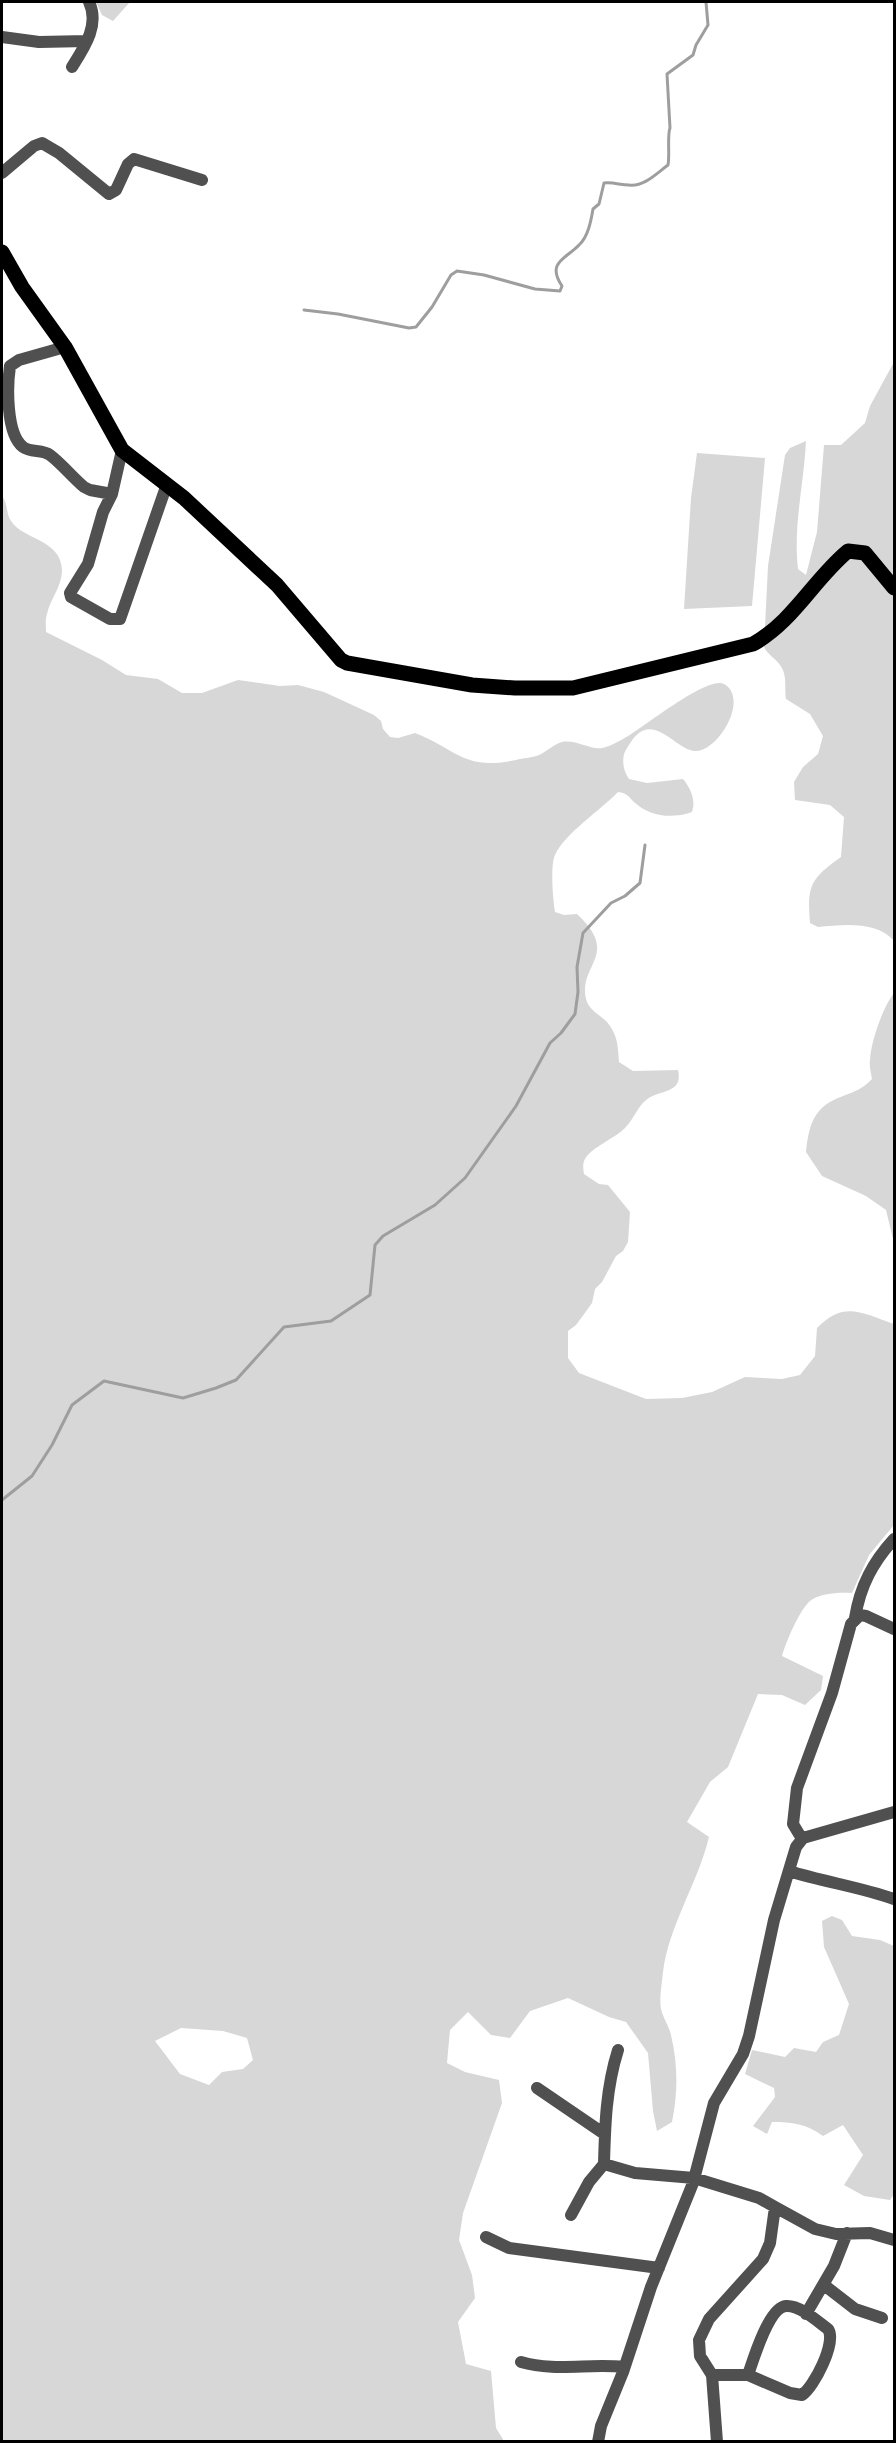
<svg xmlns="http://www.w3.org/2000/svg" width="896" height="2443" font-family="Figtree,sans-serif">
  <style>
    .green { fill: #d7d7d7; fill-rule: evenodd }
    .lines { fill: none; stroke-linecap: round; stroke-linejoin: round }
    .stream { stroke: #9e9e9e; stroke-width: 3 }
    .minor { stroke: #505050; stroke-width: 12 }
    .major { stroke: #000; stroke-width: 15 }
  </style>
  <rect width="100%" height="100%" fill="#fff"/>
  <!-- green -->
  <path class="green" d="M 96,2 L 95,2 L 130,2 L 113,21 L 102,15 Z
    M 894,362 L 894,941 C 876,920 842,925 818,927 L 810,923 C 807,886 810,879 841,857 L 844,817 L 830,805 L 795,800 L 794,782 L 803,767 L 818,754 L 823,736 L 810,714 L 786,699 C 784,687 788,676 780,665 C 775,658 768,655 764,647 L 768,566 L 785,455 L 790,448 L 806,441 C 804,484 793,525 798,569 L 806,575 L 817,532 L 824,445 L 841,445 L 865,423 L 870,406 Z
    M 697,453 L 765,458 L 752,606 L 684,609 L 691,498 Z
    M 2,496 C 8,503 6,514 11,521 C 23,540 61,539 62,570 C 62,587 50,599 47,614 C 45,619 46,627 46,632 L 102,660 L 126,675 L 158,679 L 182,693 L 202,693 L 238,680 L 280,686 L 298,685 L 324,692 L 374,715 L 381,721 L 383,729 L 390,737 L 398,738 L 415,733 C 458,750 464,771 516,760 C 523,758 532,758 539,755 C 546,752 554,744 562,742 C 576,739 590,750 602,748 C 609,747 617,742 623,739 C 641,730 707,675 724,684 C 749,698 720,749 697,751 C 677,753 655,711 633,739 C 630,743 626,749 624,754 C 622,764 624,772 629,779 L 647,783 L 683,779 C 691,789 696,800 692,812 C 672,819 650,817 634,802 C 628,796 627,793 618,792 C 602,809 564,834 555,855 C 550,866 553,900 555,912 L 564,915 L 577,914 C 621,955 578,964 586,999 C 589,1012 603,1015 610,1026 C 618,1037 618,1049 619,1062 L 633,1071 L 678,1070 C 684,1095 657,1089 645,1101 C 637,1108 633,1120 625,1128 C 615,1138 595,1146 587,1156 C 582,1162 583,1167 584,1174 L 599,1184 L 608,1185 L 630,1212 L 628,1242 L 623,1251 L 616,1256 L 602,1282 L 595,1289 L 592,1303 L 587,1310 L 576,1325 L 568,1331 L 568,1358 L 579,1373 L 646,1399 L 682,1398 L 712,1392 L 745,1377 L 782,1379 L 800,1375 L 815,1356 L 817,1328 C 844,1300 862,1313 894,1324 L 894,1525 L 869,1555 L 852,1593 C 840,1592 820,1593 810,1601 C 799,1611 786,1642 782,1656 L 823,1676 L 821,1690 L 805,1705 L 782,1695 L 758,1694 L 728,1767 L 710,1782 L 687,1822 L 709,1837 C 698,1883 669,1925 663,1972 C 662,1983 659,1999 661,2009 C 663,2018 669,2026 671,2035 C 678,2065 678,2092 672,2122 L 657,2131 L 653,2111 L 648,2053 L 626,2022 L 609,2017 L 568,1998 L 530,2011 L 510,2038 L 491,2035 L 468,2012 L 450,2030 L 447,2063 L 465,2072 L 499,2080 L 502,2103 L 463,2213 L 459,2240 L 472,2275 L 475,2298 L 458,2322 L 466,2364 L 491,2371 L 496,2428 L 504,2441 L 2,2441 ZM 181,2028 L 223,2031 L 247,2038 L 253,2060 L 243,2069 L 222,2072 L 209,2085 L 180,2074 L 155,2041 Z
    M 894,993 L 894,1243 L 886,1210 L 866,1196 L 822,1176 L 806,1152 C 809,1124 814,1106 843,1096 C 856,1091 862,1089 872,1079 C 871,1073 869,1066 870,1060 C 871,1041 883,1007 894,993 Z
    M 832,1916 L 842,1920 L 852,1936 L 880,1940 L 894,1946 L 894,2194 L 890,2200 L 864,2196 L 844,2185 L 863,2155 L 843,2125 L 823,2136 C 807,2124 792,2122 772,2122 L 767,2134 L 753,2126 L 775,2097 L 774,2088 L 745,2074 L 752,2050 L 785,2057 L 794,2048 L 816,2052 L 823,2042 L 839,2035 L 849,2004 L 824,1947 L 822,1921 Z"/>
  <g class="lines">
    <!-- stream -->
    <path class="stream" d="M 304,310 L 338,314 L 409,328 L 416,327 L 432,307 L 451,275 L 457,271 L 484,275 L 535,289 L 560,291 L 562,286 C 546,262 566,259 579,245 C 588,237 591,221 593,209 L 599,204 L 604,183 C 614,182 620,185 629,185 C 644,187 657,173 668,165 C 670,154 667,136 670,128 L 667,74 L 693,55 L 696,45 L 708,25 L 706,2
      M 2,1500 L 32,1476 L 52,1445 L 72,1405 L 104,1381 L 183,1398 L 216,1388 L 236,1380 L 284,1327 L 331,1321 L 370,1295 L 375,1245 L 383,1236 L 435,1205 L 465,1178 L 516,1106 L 550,1043 L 561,1033 L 575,1014 L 578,992 L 577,967 L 583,933 L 611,903 L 625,896 L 640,883 L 645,845"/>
    <!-- minor -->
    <path class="minor" d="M 2,37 L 39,42 L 87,41
      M 72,67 C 84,48 100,25 89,2
      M 2,173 L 34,146 L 42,143 L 59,153 L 109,194 L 116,190 L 128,164 L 134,159 L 202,180
      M 65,347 L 19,360 L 10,366 C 7,386 6,434 23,447 C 31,453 42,449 50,455 C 62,464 72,477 84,487 L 90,490 L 112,494
      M 122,450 L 112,494 L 103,512 L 88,564 L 70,593 L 71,597 L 110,619 L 120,619 L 167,484
      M 855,1618 C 860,1586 873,1562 894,1539
      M 803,1838 L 799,1834 L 793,1824 L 797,1788 L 832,1693 L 851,1624 L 860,1615 L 866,1616 L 894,1629
      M 789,1871 C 824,1882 860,1887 894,1899
      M 537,2088 L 603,2133
      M 604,2164 L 635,2173 L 694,2178 L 759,2198 L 775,2207
      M 571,2215 L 589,2182 L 604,2164 C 605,2125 606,2088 618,2050
      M 486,2237 L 509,2248 L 659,2268
      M 824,2285 L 855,2309 L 882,2318
      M 806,2314 L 834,2266 L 847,2233
      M 521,2362 C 555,2372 590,2363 624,2367
      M 712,2375 L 748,2375 L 790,2393 L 802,2395 C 814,2387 837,2342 828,2329 C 817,2321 800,2305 786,2306 C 769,2307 753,2360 748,2375
      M 598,2442 L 601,2426 L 623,2372 L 651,2287 L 693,2183 L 714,2103 L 743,2054 L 749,2036 L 774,1920 L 796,1847 L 803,1838 L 894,1812
      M 717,2442 L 712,2375 L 700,2356 L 699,2340 L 709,2319 L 763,2259 L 770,2243 L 775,2207 L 815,2229 L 836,2234 L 870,2233 L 894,2240"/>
    <!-- major -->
    <path class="major" d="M 2,252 L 22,287 L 65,347 L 122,450 L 184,498 L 277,585 L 341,660 L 347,663 L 472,685 L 515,688 L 573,688 L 753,644 C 793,622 814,579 848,551 L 865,553 L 894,588"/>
  </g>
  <!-- border -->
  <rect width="896" height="2443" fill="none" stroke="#000000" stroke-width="6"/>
</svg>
